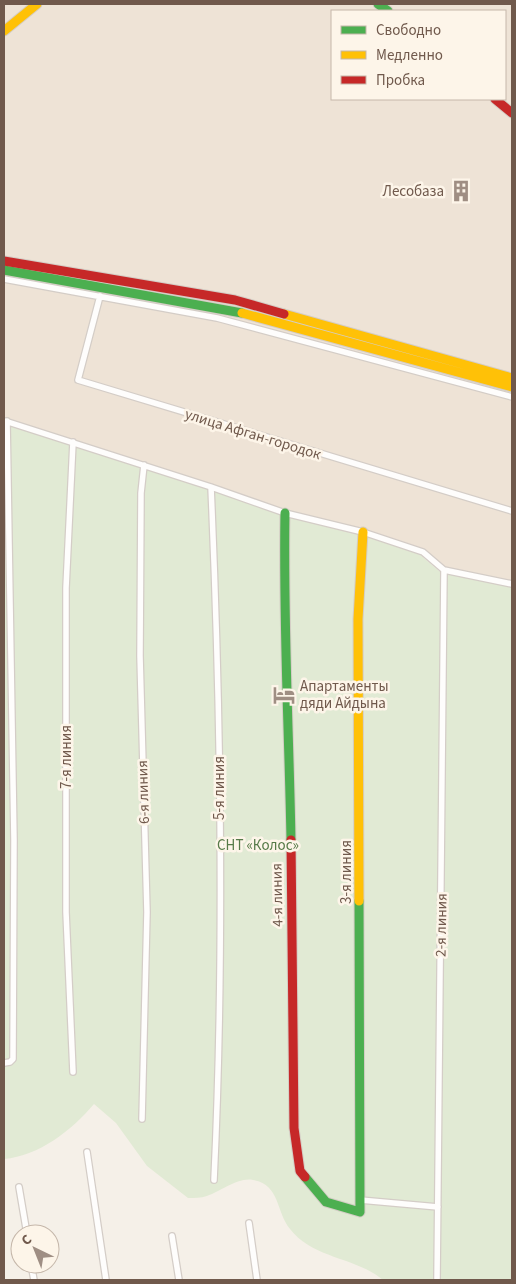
<svg xmlns="http://www.w3.org/2000/svg" width="516" height="1284" font-family="'Source Sans 3',sans-serif">
  <style>
    .residential { fill: #eee3d6; fill-rule: evenodd }
    .green { fill: #e1ead4 }
    .lines { fill: none; stroke-linecap: round; stroke-linejoin: round }
    .street-casing { stroke: #d4cdc7; stroke-width: 8 }
    .fast-casing { stroke: #d4cdc5; stroke-width: 11 }
    .slow-casing { stroke: #d4cdc5; stroke-width: 11 }
    .jam-casing { stroke: #d4cdc5; stroke-width: 11 }
    .street { stroke: #fefdfc; stroke-width: 5.5 }
    .fast { stroke: #4caf50; stroke-width: 9 }
    .slow { stroke: #ffc107; stroke-width: 9 }
    .jam { stroke: #c62828; stroke-width: 9 }
    .labels { text-anchor: middle; stroke-width: 5; stroke-linejoin: round; paint-order: stroke }
    .poi-label { font-size: 15px; fill: #70594c; stroke: #fdf5e9; text-anchor: end }
    .street-label { font-size: 15px; fill: #70594c; stroke: #fdf5e9 }
    .park-label { font-size: 15px; fill: #567a48; stroke: #fdf5e9 }
  </style>
  <rect width="100%" height="100%" fill="#f5f0e8"/>
  <!-- residential -->
  <path class="residential" d="M 4,4 L 512,4 L 512,587 L 439,570 L 426,558 L 292,518 L 83,447 L 4,425 ZM 332,11 L 505,11 L 505,99 L 332,99 Z"/>
  <!-- green -->
  <path class="green" d="M 4,425 L 83,447 L 292,518 L 401,546 L 418,553 L 439,571 L 512,587 L 512,1280 L 383,1280 C 356,1257 313,1259 290,1229 C 276,1212 280,1184 253,1180 C 238,1177 220,1192 207,1196 C 201,1198 194,1198 188,1198 L 147,1166 L 116,1123 L 94,1104 C 72,1130 39,1156 4,1159 Z"/>
  <g class="lines">
    <!-- street casing -->
    <g class="street-casing">
      <path id="street" d="M 4,279 L 217,318 L 512,397
        M 100,296 L 78,380 L 512,511
        M 5,421 L 211,487 L 285,513 L 363,532 L 423,552 L 444,570 L 512,584
        M 73,442 L 66,588 L 66,912 L 73,1072
        M 211,487 C 221,717 225,949 214,1180
        M 4,1063 L 10,1062 L 13,1059 L 14,840 L 7,421
        M 142,1119 L 147,912 L 140,656 L 141,493 L 144,465
        M 87,1152 L 106,1280
        M 19,1187 L 27,1234
        M 360,1200 L 438,1207
        M 249,1223 L 257,1280
        M 172,1236 L 179,1280
        M 31,1264 L 34,1280
        M 437,1280 L 444,570"/>
    </g>
    <!-- fast casing -->
    <g class="fast-casing">
      <path id="fast" d="M 378,4 L 388,11
        M 4,270 L 242,313
        M 285,513 C 283,622 289,731 291,840
        M 305,1177 L 326,1202 L 360,1212 L 359,901"/>
    </g>
    <!-- slow casing -->
    <g class="slow-casing">
      <path id="slow" d="M 4,31 L 37,4
        M 242,313 L 512,387
        M 284,314 L 512,378
        M 359,901 L 358,619 L 363,532"/>
    </g>
    <!-- jam casing -->
    <g class="jam-casing">
      <path id="jam" d="M 495,99 L 512,113
        M 4,261 L 235,300 L 284,314
        M 291,840 L 294,1128 L 300,1171 L 305,1177"/>
    </g>
    <!-- street -->
    <use href="#street" class="street"/>
    <!-- fast -->
    <use href="#fast" class="fast"/>
    <!-- slow -->
    <use href="#slow" class="slow"/>
    <!-- jam -->
    <use href="#jam" class="jam"/>
  </g>
  <!-- icons -->
  <defs>
    <g id="building-bare" transform="scale(1.725)"><path d="M-4-6H4V6H1V3H-1V6H-4ZM-2.5-4.3h1.7v1.8h-1.7ZM.8-4.3h1.7v1.8H.8ZM-2.5-1h1.7V.8h-1.7ZM.8-1h1.7V.8H.8Z" fill="#9f8e83" stroke="#fdf5e9" stroke-width="2.5" paint-order="stroke"/></g>
    <g id="hotel-bare" transform="scale(1.725)"><path d="M-6-4.5h1.5V1H6V5H4.5V3h-9V5H-6ZM-4 0a1.8 1.8 0 1 1 3.6 0ZM.5 0V-2.5h3Q6-2.5 6 0Z" fill="#9f8e83" stroke="#fdf5e9" stroke-width="2.5" paint-order="stroke"/></g>
  </defs>
  <g fill-rule="evenodd">
    <use href="#building-bare" x="461" y="191"/>
    <use href="#hotel-bare" x="284" y="695"/>
  </g>
  <g class="labels">
    <!-- poi labels -->
    <g class="poi-label">
      <text x="444" y="196">Лесобаза</text>
      <text x="300" y="691" text-anchor="start">Апартаменты<tspan x="300" dy="17">дяди Айдына</tspan></text>
    </g>
    <!-- street labels -->
    <g class="street-label">
      <text transform="translate(253 434) rotate(17)" y="5">улица Афган-городок</text>
      <text transform="translate(66 757) rotate(-90)" y="5">7-я линия</text>
      <text transform="translate(219 788) rotate(-90)" y="5">5-я линия</text>
      <text transform="translate(143 792) rotate(-92)" y="5">6-я линия</text>
      <text transform="translate(346 872) rotate(-90)" y="5">3-я линия</text>
      <text transform="translate(277 895) rotate(-91)" y="5">4-я линия</text>
      <text transform="translate(441 925) rotate(-89)" y="5">2-я линия</text>
    </g>
    <!-- park labels -->
    <g class="park-label">
      <text x="258" y="850">СНТ «Колос»</text>
    </g>
  </g>
  <!-- border -->
  <rect width="516" height="1284" fill="none" stroke="#70594c" stroke-width="10"/>
  <!-- legend -->
  <rect x="331" y="10" width="175" height="90" fill="#fdf5e9" stroke="#c5b7aa"/>
  <rect x="341" y="26" width="25" height="8" fill="#4caf50" stroke="#c5b7aa"/>
  <text x="376" y="35" font-size="15" fill="#70594c">Свободно</text>
  <rect x="341" y="51" width="25" height="8" fill="#ffc107" stroke="#c5b7aa"/>
  <text x="376" y="60" font-size="15" fill="#70594c">Медленно</text>
  <rect x="341" y="76" width="25" height="8" fill="#c62828" stroke="#c5b7aa"/>
  <text x="376" y="85" font-size="15" fill="#70594c">Пробка</text>
  <!-- north arrow -->
  <g transform="translate(35 1249) rotate(317)"><circle r="24" fill="#fdf5e9" stroke="#c5b7aa"/>
  <path d="M0-4L9 19L0 12L-9 19Z" fill="#9f8e83"/>
  <text y="-8" font-size="14" font-weight="bold" text-anchor="middle" fill="#70594c">С</text>
  </g>
</svg>
